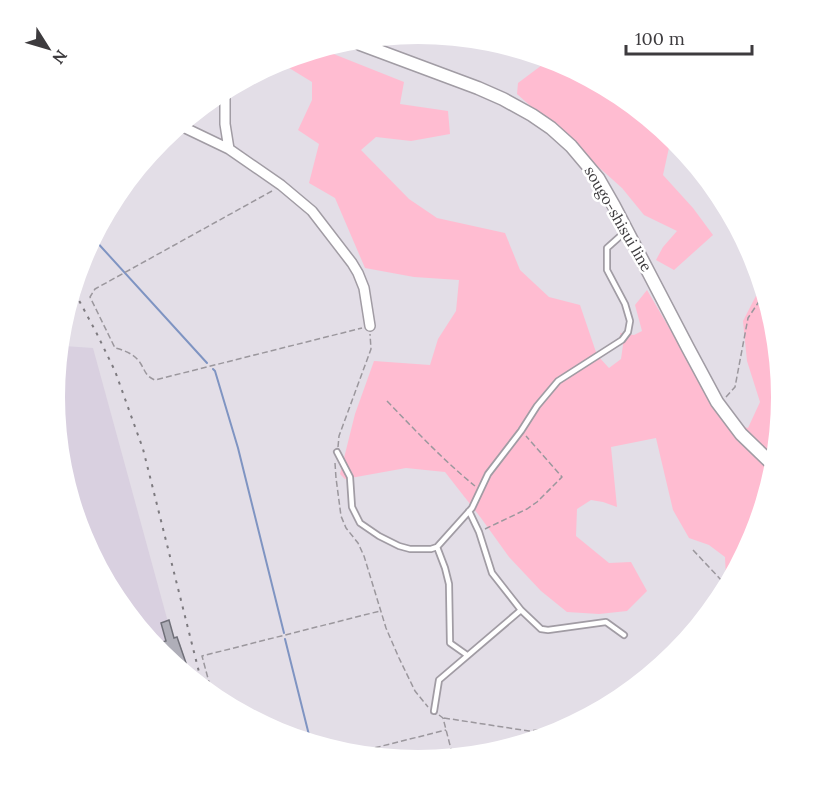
<svg xmlns="http://www.w3.org/2000/svg" width="836" height="793" font-family="Lora,serif">
  <style>
    .built { fill: #d9d0e0 }
    .green { fill: #ffbcd1 }
    .shadow { fill: #0003 }
    .lines { fill: none; stroke-linecap: round; stroke-linejoin: round }
    .stream { stroke: #7f94c2; stroke-width: 2 }
    .building { fill: #afaeb8; stroke: #707079; stroke-width: 1.5 }
    .lane-casing { stroke: #a19ca4; stroke-width: 8 }
    .street-casing { stroke: #a19ca4; stroke-width: 12 }
    .secondary-casing { stroke: #a19ca4; stroke-width: 15 }
    .path { stroke: #9b979d; stroke-width: 1.5; stroke-dasharray: 6 3; stroke-linecap: butt }
    .lane { stroke: #fff; stroke-width: 4.5 }
    .street { stroke: #fff; stroke-width: 9 }
    .secondary { stroke: #fff; stroke-width: 12 }
    .rail { stroke: #7d7a7f; stroke-width: 2; stroke-dasharray: 3 6; stroke-linecap: butt }
    .labels { text-anchor: middle; stroke-width: 5; stroke-linejoin: round; paint-order: stroke }
    .street-label { font-size: 15px; fill: #3d3b3e; stroke: #fff }
  </style>
  <rect width="100%" height="100%" fill="#e3dee7"/>
  <!-- built -->
  <path class="built" d="M 64,346 L 93,348 L 180,666 L 161,653 L 82,535 L 55,396 Z"/>
  <!-- green -->
  <path class="green" d="M 326,51 L 404,82 L 400,104 L 448,111 L 450,134 L 411,141 L 376,137 L 361,150 L 409,199 L 437,218 L 505,233 L 520,270 L 549,297 L 580,305 L 597,355 L 609,368 L 621,359 L 623,345 L 620,333 L 634,335 L 642,331 L 635,305 L 647,290 L 698,377 L 723,422 L 748,428 L 760,402 L 747,361 L 743,321 L 760,288 L 781,397 L 754,536 L 726,578 L 725,557 L 709,545 L 689,538 L 673,510 L 656,438 L 611,447 L 617,507 L 603,502 L 591,500 L 577,509 L 576,536 L 609,563 L 631,562 L 647,591 L 627,611 L 599,614 L 567,612 L 541,591 L 509,557 L 481,518 L 445,472 L 406,468 L 345,479 L 340,474 L 355,414 L 374,361 L 430,365 L 438,339 L 456,311 L 459,280 L 414,277 L 365,268 L 335,198 L 309,183 L 319,144 L 298,130 L 312,100 L 312,82 L 281,63 L 282,60 Z
    M 550,59 L 557,61 L 676,141 L 670,143 L 663,175 L 693,208 L 713,235 L 674,270 L 656,260 L 663,247 L 677,231 L 644,215 L 622,188 L 517,94 L 518,83 Z"/>
  <!-- shadow -->
  <path class="shadow" d="M 168,622 L 175,639 L 177,639 L 180,644 L 188,669 L 186,670 L 169,659 L 164,643 L 168,642 Z"/>
  <g class="lines">
    <!-- stream -->
    <path class="stream" d="M 94,239 L 207,363
      M 213,369 L 215,371 L 238,448 L 284,633
      M 285,639 L 310,739"/>
  </g>
  <!-- building -->
  <path class="building" d="M 169,620 L 174,638 L 177,637 L 186,663 L 184,663 L 186,670 L 167,657 L 162,642 L 166,641 L 161,623 Z"/>
  <g class="lines">
    <!-- lane casing -->
    <g class="lane-casing">
      <path id="lane" d="M 337,452 L 350,477 L 352,507 L 360,523 L 379,536 L 399,546 L 410,549 L 431,549 L 437,547 L 472,508 L 488,474 L 521,431 L 537,406 L 558,381 L 622,340 L 628,332 L 630,321 L 625,304 L 607,270 L 607,248 L 626,231
        M 469,511 L 479,532 L 492,573 L 521,610 L 541,629 L 548,630 L 606,622 L 624,635
        M 437,547 L 445,568 L 449,584 L 450,643 L 467,655
        M 434,711 L 439,680 L 521,610"/>
    </g>
    <!-- street casing -->
    <g class="street-casing">
      <path id="street" d="M 225,97 L 225,124 L 229,149
        M 181,126 L 229,149 L 281,185 L 312,211 L 352,263 L 358,273 L 364,288 L 370,326"/>
    </g>
    <!-- secondary casing -->
    <g class="secondary-casing">
      <path id="secondary" d="M 360,44 L 478,88 L 503,99 L 532,115 L 551,128 L 571,146 L 598,178 L 614,206 L 688,348 L 717,402 L 741,434 L 769,461"/>
    </g>
    <!-- path -->
    <path class="path" d="M 272,191 L 95,289 L 90,297 L 115,348 C 123,350 132,353 138,360 C 145,368 144,376 155,380 L 362,328
      M 732,233 L 742,239
      M 726,397 L 735,387 L 748,318 L 762,297
      M 387,401 C 415,430 443,460 475,486
      M 338,447 L 339,436 L 371,349 L 370,334
      M 335,463 L 336,478 L 341,516 L 346,528 L 358,543 L 364,556 L 386,628 L 399,658 L 415,691 L 428,707
      M 485,529 L 527,509 L 537,502 L 562,477 L 526,436
      M 693,550 L 723,582
      M 210,686 L 202,656 L 380,611
      M 439,715 L 443,718 L 452,753
      M 444,718 L 529,731 L 566,727
      M 366,750 L 446,730"/>
    <!-- lane -->
    <use href="#lane" class="lane"/>
    <!-- street -->
    <use href="#street" class="street"/>
    <!-- secondary -->
    <use href="#secondary" class="secondary"/>
    <!-- rail -->
    <path class="rail" d="M 75,293 L 96,332 L 115,371 L 143,449 L 201,680"/>
  </g>
  <g class="labels">
    <!-- street labels -->
    <g class="street-label">
      <text transform="translate(618 219) rotate(60)" y="5">sougo-shisui line</text>
    </g>
  </g>
  <!-- crop -->
  <path d="M0 0H836V793H0ZM65 397a353 353 0 1 1 706 0a353 353 0 1 1-706 0Z" fill="#fff" fill-rule="evenodd"/>
  <!-- north arrow -->
  <g transform="translate(48 48) rotate(127)" stroke="#ffffff" stroke-width="4.5" paint-order="stroke">
  <path d="M0-4.5L10 22L0 15L-10 22Z" fill="#3d3b3e"/>
  <text y="-9" font-size="16" font-weight="bold" text-anchor="middle" fill="#3d3b3e">N</text>
  </g>
  <!-- scale -->
  <path d="M626 45v9h126v-9" fill="none" stroke="#3d3b3e" stroke-width="3"/>
  <text x="635" y="45" font-size="18" fill="#3d3b3e" stroke="#ffffff" stroke-width="4.5" paint-order="stroke">100 m</text>
</svg>
